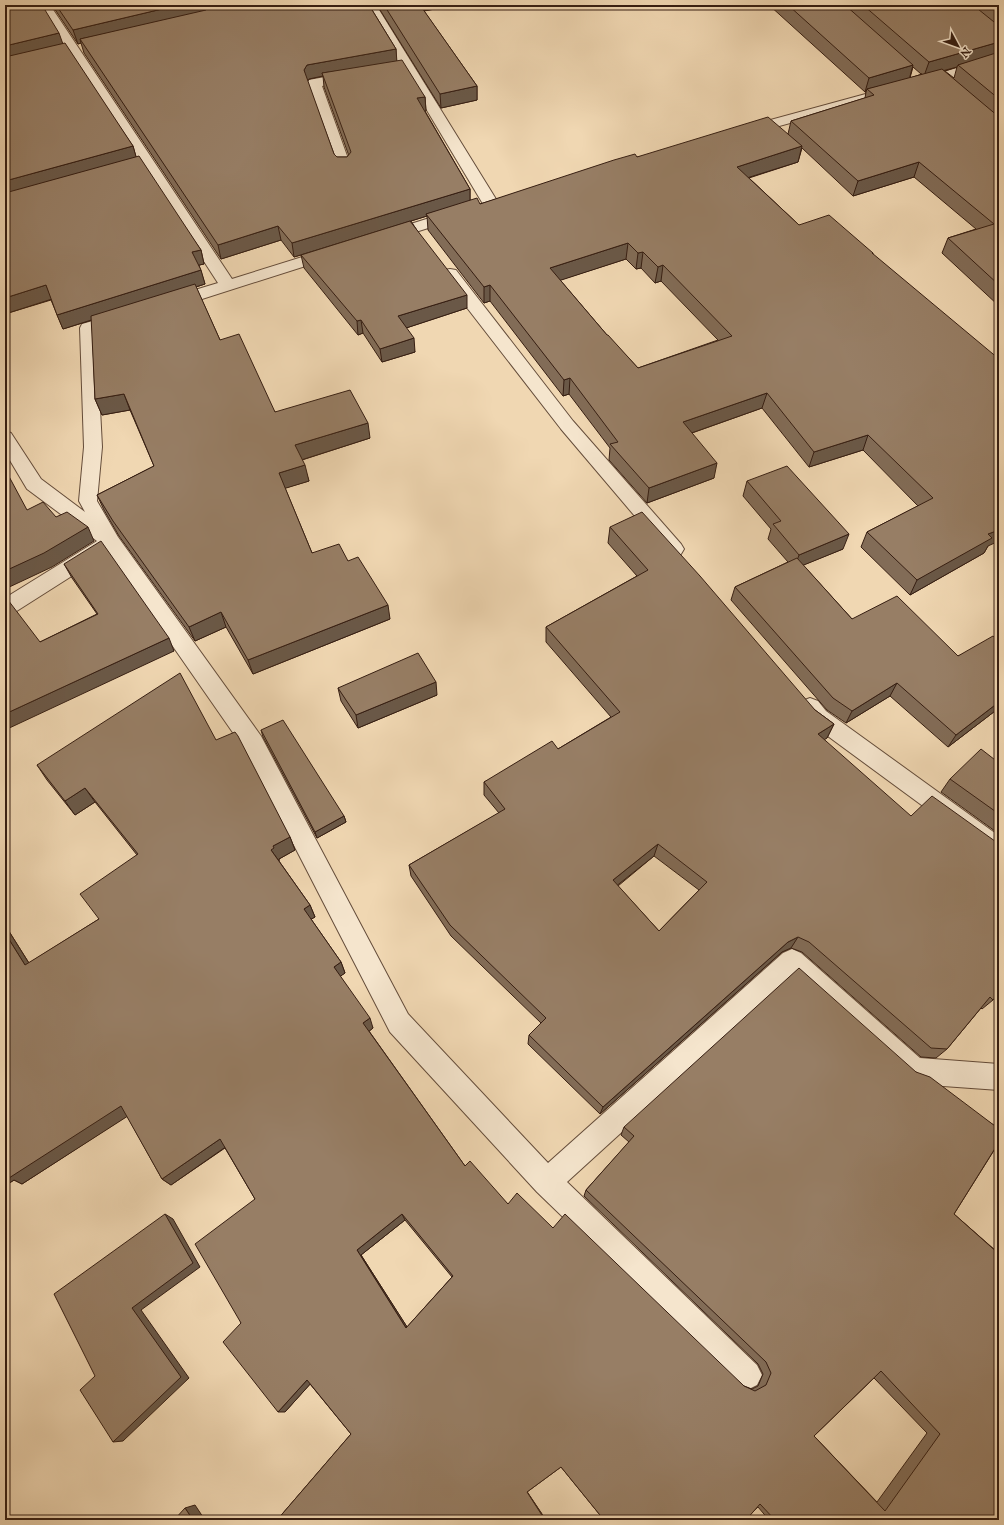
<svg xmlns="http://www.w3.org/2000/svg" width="1004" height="1525" font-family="'IM FELL English',serif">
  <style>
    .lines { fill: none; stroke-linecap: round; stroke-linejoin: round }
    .minor-casing { stroke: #644c3a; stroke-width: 2 }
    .minor { fill: #f5e5cd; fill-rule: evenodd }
    .wall { fill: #826c57; stroke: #361e12; fill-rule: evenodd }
    .shaded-wall { fill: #6a5847; stroke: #361e12 }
    .building { fill: #977e65; stroke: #361e12; fill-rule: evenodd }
  </style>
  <rect width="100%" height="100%" fill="#f0d7b2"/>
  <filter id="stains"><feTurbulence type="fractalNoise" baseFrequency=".005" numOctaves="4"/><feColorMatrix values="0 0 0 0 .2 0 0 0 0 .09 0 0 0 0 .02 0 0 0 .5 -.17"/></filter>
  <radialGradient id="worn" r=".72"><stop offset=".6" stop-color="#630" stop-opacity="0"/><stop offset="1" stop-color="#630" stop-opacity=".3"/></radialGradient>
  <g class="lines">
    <!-- minor casing -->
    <g class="minor-casing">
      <path id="minor" d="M 38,5 L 50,5 L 232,279 L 331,248 L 337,250 L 339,253 L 337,256 L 177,307 L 171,308 L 165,307 L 163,303 L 165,299 L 218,283 Z
        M 364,5 L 376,5 L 499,204 L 496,207 L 486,207 L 483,204 Z
        M 999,56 L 999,64 L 920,87 L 915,86 L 913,83 L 915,80 Z
        M 353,72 L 358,73 L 360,76 L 358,79 L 322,86 L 351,167 L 349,170 L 339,170 L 337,167 L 307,83 L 309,80 L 314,79 Z
        M 873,92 L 878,93 L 880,96 L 878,99 L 746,135 L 741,134 L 739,131 L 741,128 Z
        M 455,210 L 460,212 L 463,215 L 460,218 L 387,241 L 382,239 L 379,236 L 382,233 Z
        M 450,269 L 456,270 L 573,421 L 681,544 L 684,549 L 681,554 L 674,556 L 667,554 L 561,429 L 444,278 L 442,274 L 444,270 Z
        M 121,313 L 127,314 L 129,318 L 127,322 L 96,331 L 102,447 L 97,501 L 118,537 L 261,736 L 408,1014 L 548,1163 L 783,953 L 792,949 L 801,953 L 920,1058 L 999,1064 L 999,1090 L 915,1084 L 906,1080 L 792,977 L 567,1182 L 757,1365 L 762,1375 L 757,1385 L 747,1390 L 737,1385 L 537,1192 L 390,1032 L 245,750 L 108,553 L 12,614 L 5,616 L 5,598 L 97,541 L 27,489 L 5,452 L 5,431 L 11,433 L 41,479 L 85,512 L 79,501 L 84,447 L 80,328 L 82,324 Z
        M 810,698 L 818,701 L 826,711 L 999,836 L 999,859 L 991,856 L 810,723 L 799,707 L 802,701 Z"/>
    </g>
    <!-- minor -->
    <use href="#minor" class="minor"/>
  </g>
  <!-- wall -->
  <path class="wall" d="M 52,5 L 369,5 L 396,49 L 396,61 L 425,97 L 426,111 L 425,111 L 470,189 L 470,200 L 480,204 L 637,157 L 788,134 L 791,121 L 865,98 L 866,92 L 865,92 L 769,5 L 999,5 L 999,306 L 942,253 L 948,238 L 976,229 L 914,177 L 853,196 L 802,148 L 798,162 L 749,178 L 799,225 L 873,253 L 873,254 L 988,546 L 984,553 L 910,595 L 861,547 L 867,532 L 918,506 L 863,450 L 809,467 L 762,408 L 692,433 L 714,478 L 647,503 L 609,460 L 610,448 L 569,394 L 563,396 L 490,301 L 484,303 L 428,230 L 427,216 L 411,221 L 467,308 L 406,328 L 415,352 L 382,362 L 363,333 L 358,335 L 304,268 L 301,255 L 294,257 L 281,240 L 221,259 L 84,53 L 81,43 L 78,44 ZM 913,67 L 921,74 L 922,74 L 910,78 ZM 957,67 L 954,78 L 945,71 ZM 323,76 L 324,87 L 349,156 L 347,157 L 337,157 L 334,154 L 307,81 L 309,79 ZM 626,259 L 636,269 L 641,268 L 655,283 L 661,281 L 718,340 L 638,368 L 607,335 L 560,280 Z
    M 377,5 L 458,5 L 424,11 L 477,86 L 477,100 L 441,108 Z
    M 62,43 L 133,146 L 136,157 L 201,250 L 204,264 L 199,265 L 205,284 L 196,287 L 220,340 L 275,412 L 370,438 L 302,460 L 309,481 L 285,488 L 312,553 L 348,561 L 390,619 L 253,674 L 226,627 L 195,641 L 119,536 L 104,510 L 97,495 L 154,466 L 130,410 L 102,415 L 95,399 L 92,320 L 63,329 L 51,300 L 5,314 Z
    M 747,481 L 843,549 L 803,565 L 852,619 L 958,656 L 999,639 L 999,708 L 948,747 L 890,696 L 846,723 L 827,710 L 731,600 L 735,587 L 788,562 L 768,539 L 771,529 L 743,496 Z
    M 610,527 L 815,710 L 834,724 L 827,738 L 824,739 L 993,1000 L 982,1009 L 981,1008 L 947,1049 L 936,1058 L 921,1057 L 802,952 L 791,948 L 782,952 L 600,1114 L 528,1044 L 529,1035 L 541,1023 L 451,936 L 411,876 L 409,865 L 499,813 L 484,795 L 484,782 L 558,749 L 611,717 L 546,642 L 546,627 L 637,576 L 608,543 ZM 654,856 L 699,890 L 659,931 L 618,886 Z
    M 64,564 L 174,651 L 40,642 L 97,614 L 72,578 Z
    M 338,688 L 437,695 L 358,728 L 341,701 Z
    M 261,730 L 344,816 L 346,822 L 317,838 L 263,737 Z
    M 216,740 L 290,837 L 295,850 L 279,859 L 279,861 L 310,905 L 315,917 L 311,919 L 341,962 L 345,973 L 340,976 L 373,1028 L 369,1031 L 465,1166 L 508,1204 L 553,1228 L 744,1386 L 752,1389 L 758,1386 L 763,1374 L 758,1364 L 584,1196 L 586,1190 L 629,1142 L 621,1135 L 624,1127 L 916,1072 L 995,1126 L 999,1114 L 999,1145 L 998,1144 L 954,1214 L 995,1250 L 999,1245 L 999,1520 L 769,1520 L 758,1507 L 745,1520 L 604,1520 L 561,1467 L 527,1492 L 546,1520 L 277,1520 L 351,1434 L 310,1384 L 285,1412 L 241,1323 L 255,1199 L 225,1148 L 171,1185 L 162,1179 L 127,1116 L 22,1184 L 14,1180 L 5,1186 L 5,925 L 29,963 L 99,919 L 137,855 L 95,802 L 75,815 L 47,780 L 37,765 ZM 405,1220 L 452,1277 L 407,1327 L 361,1255 ZM 874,1378 L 927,1433 L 877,1502 L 814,1436 Z
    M 999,763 L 999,834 L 941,792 L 950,779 Z"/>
  <!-- shaded-wall -->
  <path class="shaded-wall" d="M 179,5 L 202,5 L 204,14 L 80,39 L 81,43 L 78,44 L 73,30 Z
    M 415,5 L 458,5 L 416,12 Z
    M 59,33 L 64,47 L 5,61 L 5,46 Z
    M 999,42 L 999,55 L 958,65 L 957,67 L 924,76 L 929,62 Z
    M 396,49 L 397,63 L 322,73 L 323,76 L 309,79 L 306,84 L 304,70 L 307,65 Z
    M 913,65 L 909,80 L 867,89 L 866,92 L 865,92 L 869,78 Z
    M 477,86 L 477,100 L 441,108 L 440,94 Z
    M 425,97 L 426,111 L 418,112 L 417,98 Z
    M 133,146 L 137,160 L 5,196 L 5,181 Z
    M 802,146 L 798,162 L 734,182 L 737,167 Z
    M 919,162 L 914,177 L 853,196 L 858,181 Z
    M 470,189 L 470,203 L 426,214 L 427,216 L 294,257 L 292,243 Z
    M 278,226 L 281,240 L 221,259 L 218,245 Z
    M 628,243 L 626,259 L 549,284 L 550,268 Z
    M 201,250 L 204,264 L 195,266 L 192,252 Z
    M 643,252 L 641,268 L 636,269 L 638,253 Z
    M 663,265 L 661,281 L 655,283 L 658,267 Z
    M 201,270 L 205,284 L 63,329 L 57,315 Z
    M 46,285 L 52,299 L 5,314 L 5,298 Z
    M 490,285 L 490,301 L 484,303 L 484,287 Z
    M 467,295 L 467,308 L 400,330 L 398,316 Z
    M 361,320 L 363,333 L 358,335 L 357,321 Z
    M 414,338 L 415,352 L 382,362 L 380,349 Z
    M 570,378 L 569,394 L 563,396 L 564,380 Z
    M 767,393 L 762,408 L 680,437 L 683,422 Z
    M 124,394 L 130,410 L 102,415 L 95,399 Z
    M 368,423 L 370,438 L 298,461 L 295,445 Z
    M 868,435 L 863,450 L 809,467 L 814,452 Z
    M 717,463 L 714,478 L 647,503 L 649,488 Z
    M 305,465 L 309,481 L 283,489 L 279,473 Z
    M 88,527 L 94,541 L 52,567 L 5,589 L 5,571 Z
    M 999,530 L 999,541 L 988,546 L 984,553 L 910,595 L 917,580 L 988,534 Z
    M 849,534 L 843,549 L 794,569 L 799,555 Z
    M 388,605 L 390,619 L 253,674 L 248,660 Z
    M 221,612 L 226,627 L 195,641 L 189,627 Z
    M 169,638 L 174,651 L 5,730 L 5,714 Z
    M 436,682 L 437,695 L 358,728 L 356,715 Z
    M 897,683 L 890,696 L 846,723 L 852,711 Z
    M 999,702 L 999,708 L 948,747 L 956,735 Z
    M 834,724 L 827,738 L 812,748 L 818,734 Z
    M 85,788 L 95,802 L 75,815 L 65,801 Z
    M 344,816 L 346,822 L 317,838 L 315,832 Z
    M 290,837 L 295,850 L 279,859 L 279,861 L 271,850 L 273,846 Z
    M 658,844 L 654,856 L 610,891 L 613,880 Z
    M 310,905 L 315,917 L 308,921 L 304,909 Z
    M 5,925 L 37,976 L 25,965 L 5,933 Z
    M 798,937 L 791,948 L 782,952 L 600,1114 L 603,1107 L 788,942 Z
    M 341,962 L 345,973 L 338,978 L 334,967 Z
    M 370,1018 L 373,1028 L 367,1033 L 363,1023 Z
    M 121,1106 L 131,1114 L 22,1184 L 14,1180 L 5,1186 L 5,1171 Z
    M 220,1139 L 227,1146 L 171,1185 L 162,1179 Z
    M 165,1214 L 173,1219 L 200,1267 L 141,1310 L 189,1378 L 123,1441 L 113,1442 L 132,1308 Z
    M 402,1214 L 405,1220 L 361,1255 L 409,1330 L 406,1328 L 357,1250 Z
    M 307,1380 L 313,1381 L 285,1412 L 278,1412 Z
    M 526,1490 L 546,1520 L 545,1520 L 527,1492 Z
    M 195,1505 L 205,1520 L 193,1520 L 185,1508 Z"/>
  <!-- building -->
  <path class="building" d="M 5,5 L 42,5 L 59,33 L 5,46 Z
    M 56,5 L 179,5 L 73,30 Z
    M 208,5 L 369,5 L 396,49 L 307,65 L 304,70 L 334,154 L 337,157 L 347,157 L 351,152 L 322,73 L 402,60 L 425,97 L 417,98 L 470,189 L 292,243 L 278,226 L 218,245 L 80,39 L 206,10 Z
    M 384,5 L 420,5 L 477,86 L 440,94 Z
    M 788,5 L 845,5 L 913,65 L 869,78 Z
    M 863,5 L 973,5 L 999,26 L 999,42 L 929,62 Z
    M 993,5 L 999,5 L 999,9 Z
    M 65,43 L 133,146 L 5,181 L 5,57 Z
    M 999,52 L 999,99 L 958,65 Z
    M 942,69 L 999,117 L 999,285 L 948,238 L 994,224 L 919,162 L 858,181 L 791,121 L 874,95 L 867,89 Z
    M 768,117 L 802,146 L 737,167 L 799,225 L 829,215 L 873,253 L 872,253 L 999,359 L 999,530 L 988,534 L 992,538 L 917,580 L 867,532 L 933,498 L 868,435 L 814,452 L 767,393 L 683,422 L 717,463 L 649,488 L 610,444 L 618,442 L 570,378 L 564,380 L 490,285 L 484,287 L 426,214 L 477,198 L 480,204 L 614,160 L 635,154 L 637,157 ZM 628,243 L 638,253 L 643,252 L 658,267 L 663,265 L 732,336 L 638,368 L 608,335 L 607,335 L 550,268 Z
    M 139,156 L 201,250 L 192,252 L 201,270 L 57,315 L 46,285 L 5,298 L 5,193 Z
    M 410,221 L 467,295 L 398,316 L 414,338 L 380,349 L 361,320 L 357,321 L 301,255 Z
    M 195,284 L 220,340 L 239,334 L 275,412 L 350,390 L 368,423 L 295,445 L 305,465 L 279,473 L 312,553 L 339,544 L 348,561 L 358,557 L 388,605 L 248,660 L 221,612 L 189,627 L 113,521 L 97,495 L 154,466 L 124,394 L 95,399 L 91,316 Z
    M 787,466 L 849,534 L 799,555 L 773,524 L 781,521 L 747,481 Z
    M 5,469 L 27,510 L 43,502 L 56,517 L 67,512 L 88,527 L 44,553 L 5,571 Z
    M 642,512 L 700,576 L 815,710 L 834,724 L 818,734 L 911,816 L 932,796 L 999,844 L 999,993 L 993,1000 L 990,997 L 947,1049 L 931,1048 L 809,942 L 798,937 L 788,942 L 603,1107 L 529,1035 L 546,1018 L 450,925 L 409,865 L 505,809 L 484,782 L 552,741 L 558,749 L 620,712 L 546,627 L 648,570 L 610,527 ZM 658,844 L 707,882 L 659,931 L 613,880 Z
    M 101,541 L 169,638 L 5,714 L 5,600 L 8,600 L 40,642 L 98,614 L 64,564 Z
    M 797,558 L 852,619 L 897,596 L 958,656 L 993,636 L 998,640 L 999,639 L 999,702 L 956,735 L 897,683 L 852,711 L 833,698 L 735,587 Z
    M 418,653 L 436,682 L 356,715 L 338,688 Z
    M 180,673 L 216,740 L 235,732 L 238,736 L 290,837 L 273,846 L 274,848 L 271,850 L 310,905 L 304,909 L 341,962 L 334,967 L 370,1018 L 363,1023 L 465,1166 L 470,1161 L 508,1204 L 517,1193 L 553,1228 L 565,1214 L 744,1386 L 755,1391 L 766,1385 L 771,1373 L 766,1362 L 586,1190 L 634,1136 L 624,1127 L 799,968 L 916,1072 L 930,1077 L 999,1129 L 999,1142 L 954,1214 L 999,1254 L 999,1520 L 775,1520 L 760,1504 L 746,1520 L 604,1520 L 561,1467 L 527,1492 L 545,1520 L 277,1520 L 351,1434 L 307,1380 L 278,1412 L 223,1342 L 241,1323 L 195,1244 L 255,1199 L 220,1139 L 162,1179 L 121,1106 L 9,1178 L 6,1170 L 5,1171 L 5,933 L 25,965 L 99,919 L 80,894 L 138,854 L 85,788 L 65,801 L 37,765 ZM 402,1214 L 453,1276 L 406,1328 L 357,1250 ZM 881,1371 L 940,1434 L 885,1511 L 814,1436 Z
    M 283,720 L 344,816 L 315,832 L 261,730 Z
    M 981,749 L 999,763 L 999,814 L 950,779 Z
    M 165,1214 L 193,1263 L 132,1308 L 181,1377 L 113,1442 L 80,1390 L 95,1376 L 54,1294 Z
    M 185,1508 L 193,1520 L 174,1520 Z"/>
  <!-- margin -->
  <rect width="1004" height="1525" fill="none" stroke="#f0d7b2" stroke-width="20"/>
  <rect x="6" y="6" width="992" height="1513" fill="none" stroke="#361e12" stroke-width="2"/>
  <rect x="10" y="10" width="984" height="1505" fill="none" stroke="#361e12"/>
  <!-- north arrow -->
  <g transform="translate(958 46) rotate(131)" stroke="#f5e5cd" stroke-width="3" paint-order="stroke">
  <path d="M0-3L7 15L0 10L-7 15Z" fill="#361e12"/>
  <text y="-6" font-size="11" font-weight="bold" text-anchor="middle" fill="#361e12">N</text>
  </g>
  <rect width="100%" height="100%" filter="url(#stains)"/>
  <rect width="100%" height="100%" fill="url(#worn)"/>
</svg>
